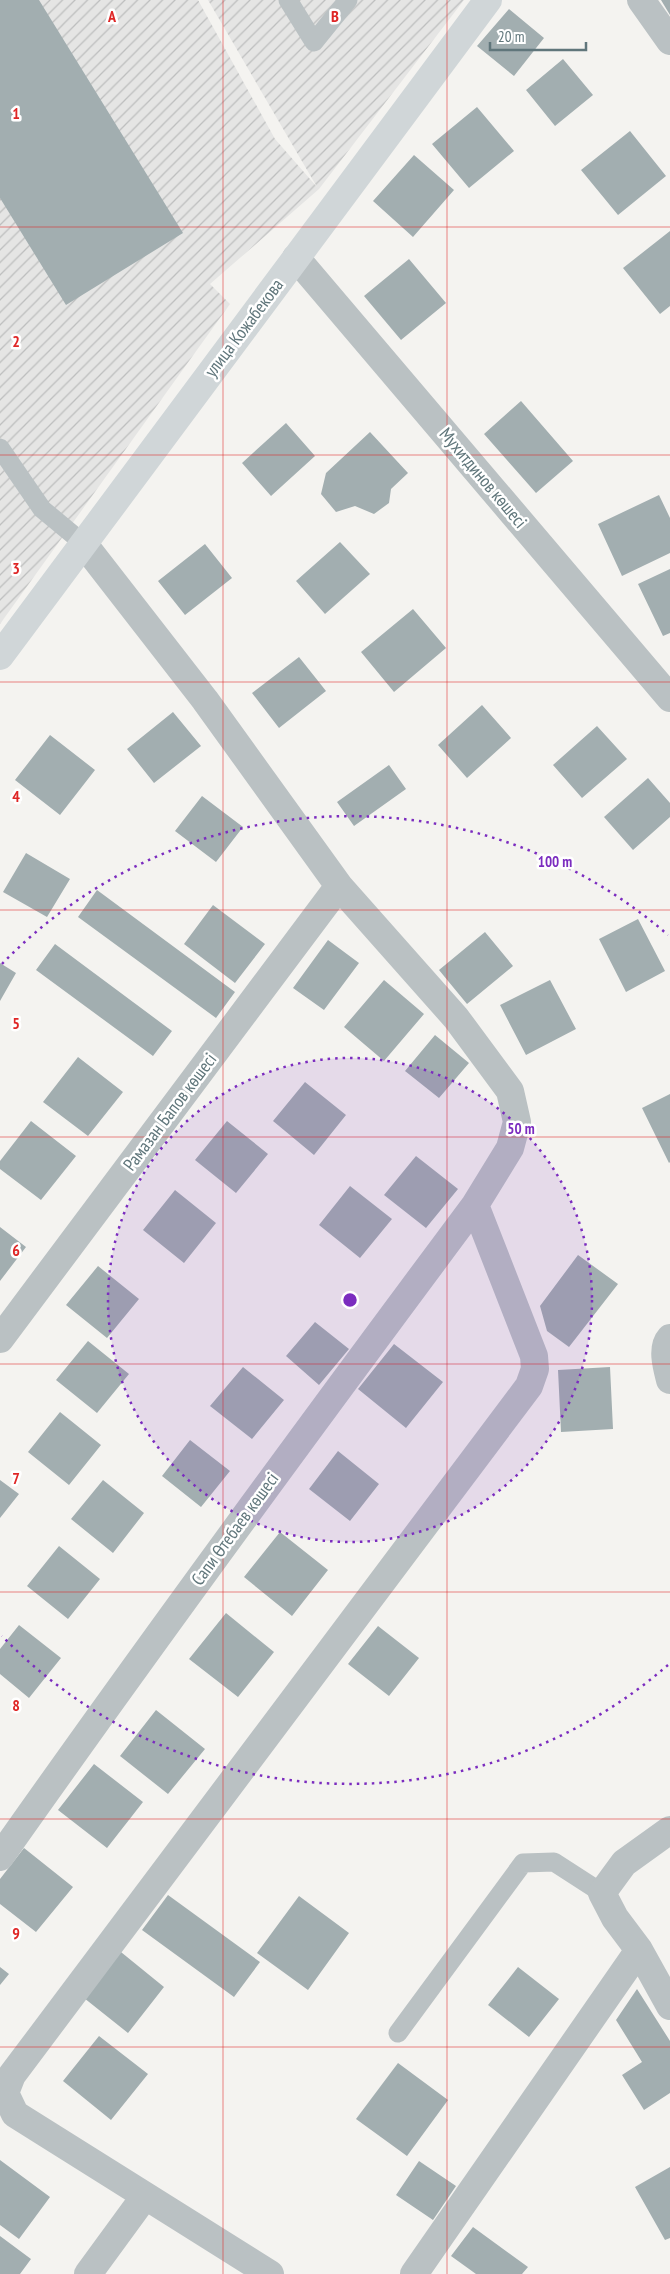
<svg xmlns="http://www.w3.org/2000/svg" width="670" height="2274" font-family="'PT Sans Narrow',sans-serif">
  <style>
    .industrial { fill: url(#industrial-furrows) }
    .building { fill: #a2aeb0 }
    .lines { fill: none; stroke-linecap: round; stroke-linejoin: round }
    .lane { stroke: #bac1c3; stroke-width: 19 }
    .street { stroke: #bac1c3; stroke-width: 28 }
    .secondary { stroke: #d0d6d8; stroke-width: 28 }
    .grid { fill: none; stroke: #df2626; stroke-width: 1; stroke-opacity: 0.55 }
    .ring { fill: none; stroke: #7b2cbf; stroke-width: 2.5; stroke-dasharray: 2.5 5 }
    .labels { text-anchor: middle; stroke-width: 5; stroke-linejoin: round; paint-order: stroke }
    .street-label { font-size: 18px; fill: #60767b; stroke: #fff }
    .grid-label { font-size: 16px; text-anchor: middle; font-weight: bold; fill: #df2626; stroke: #fff; stroke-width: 5; stroke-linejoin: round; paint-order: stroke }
    .centre { fill: #7b2cbf; stroke: #fff; stroke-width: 2.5 }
    .ring-label { font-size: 15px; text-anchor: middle; font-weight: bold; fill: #7b2cbf; stroke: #fff; stroke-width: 5; stroke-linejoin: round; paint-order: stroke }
  </style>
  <defs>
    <pattern id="industrial-furrows" width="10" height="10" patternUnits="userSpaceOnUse" patternTransform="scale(1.25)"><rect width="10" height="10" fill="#e5e5e4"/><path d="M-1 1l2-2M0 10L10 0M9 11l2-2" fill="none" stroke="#bdbebe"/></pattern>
  </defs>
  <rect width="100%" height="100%" fill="#f4f3f0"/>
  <!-- industrial -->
  <path class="industrial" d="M 0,0 L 198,0 L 275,139 L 317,187 L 208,0 L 464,0 L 319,189 L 210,284 L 230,304 L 0,624 Z"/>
  <!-- building -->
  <path class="building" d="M 0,0 L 39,0 L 183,233 L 66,305 L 0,198 Z
    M 661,0 L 670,0 L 670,15 Z
    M 509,9 L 544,38 L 514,76 L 477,46 Z
    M 563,59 L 593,95 L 555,126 L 526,90 Z
    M 477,107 L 514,151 L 469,188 L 432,144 Z
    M 630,131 L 666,176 L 618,215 L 581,170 Z
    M 414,155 L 454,190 L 413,237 L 373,201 Z
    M 670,231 L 670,306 L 660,314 L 623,268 Z
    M 409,259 L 446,303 L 401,340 L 364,296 Z
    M 521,401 L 573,461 L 536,493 L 484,434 Z
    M 286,423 L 315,456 L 271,496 L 242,463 Z
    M 370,432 L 408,473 L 391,489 L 389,503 L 374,514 L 355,506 L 336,512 L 321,494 L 326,473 Z
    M 659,495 L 670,518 L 670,553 L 622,576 L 598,524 Z
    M 340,542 L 370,574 L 325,614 L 296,581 Z
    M 205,544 L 232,578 L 185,615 L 158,581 Z
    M 670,569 L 670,633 L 663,636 L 638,584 Z
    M 413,609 L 446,648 L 394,692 L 361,652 Z
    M 299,657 L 326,691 L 279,728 L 252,693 Z
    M 482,705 L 511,738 L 467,778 L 438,745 Z
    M 173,712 L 201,746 L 154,783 L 127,749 Z
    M 597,726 L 627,759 L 582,798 L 553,765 Z
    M 50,735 L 95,770 L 60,815 L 15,780 Z
    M 389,765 L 406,789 L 354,826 L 337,802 Z
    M 648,778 L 670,803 L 670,817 L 633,850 L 604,817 Z
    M 202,796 L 243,827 L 216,862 L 175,831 Z
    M 26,853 L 70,879 L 47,917 L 3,892 Z
    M 97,890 L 235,992 L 216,1018 L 78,917 Z
    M 213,905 L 265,944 L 235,983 L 184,944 Z
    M 638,919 L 665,971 L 626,992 L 599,939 Z
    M 485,932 L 513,966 L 467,1004 L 439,970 Z
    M 328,940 L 359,963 L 324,1010 L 293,988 Z
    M 55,944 L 172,1031 L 153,1056 L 36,970 Z
    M 0,963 L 16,973 L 0,1001 Z
    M 384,980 L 424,1014 L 384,1061 L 344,1027 Z
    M 550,980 L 576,1029 L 526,1055 L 500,1005 Z
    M 435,1035 L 469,1063 L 439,1098 L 405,1071 Z
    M 78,1057 L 123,1092 L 88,1136 L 43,1102 Z
    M 305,1082 L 346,1115 L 314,1155 L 273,1121 Z
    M 670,1094 L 670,1162 L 669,1163 L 642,1108 Z
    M 31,1121 L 76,1156 L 41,1200 L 0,1169 L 0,1161 Z
    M 227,1121 L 268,1154 L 236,1193 L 195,1160 Z
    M 416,1156 L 458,1189 L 426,1228 L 384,1195 Z
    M 350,1186 L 392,1219 L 360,1258 L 319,1225 Z
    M 175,1190 L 216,1223 L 184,1263 L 143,1230 Z
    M 0,1227 L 26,1247 L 0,1281 Z
    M 578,1255 L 618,1284 L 569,1347 L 547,1331 L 540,1306 Z
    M 98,1266 L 139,1299 L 107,1338 L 66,1305 Z
    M 315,1322 L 349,1349 L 319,1385 L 286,1356 Z
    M 88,1341 L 129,1374 L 97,1413 L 56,1380 Z
    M 394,1344 L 443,1382 L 406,1428 L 358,1389 Z
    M 243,1367 L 284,1400 L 252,1439 L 210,1406 Z
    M 610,1367 L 613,1429 L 561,1432 L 558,1370 Z
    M 60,1412 L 101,1445 L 69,1485 L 28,1452 Z
    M 190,1440 L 230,1471 L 201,1507 L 162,1476 Z
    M 338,1451 L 379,1484 L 350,1521 L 309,1489 Z
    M 0,1480 L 19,1494 L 0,1518 Z
    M 103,1480 L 144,1513 L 113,1553 L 71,1519 Z
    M 280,1532 L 328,1570 L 292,1616 L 244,1577 Z
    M 59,1546 L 100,1579 L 68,1619 L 27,1586 Z
    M 226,1613 L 274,1652 L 238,1697 L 189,1659 Z
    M 19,1625 L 61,1658 L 29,1698 L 0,1674 L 0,1649 Z
    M 378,1626 L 419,1658 L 389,1696 L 348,1664 Z
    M 156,1710 L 205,1749 L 168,1794 L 120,1756 Z
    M 94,1764 L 143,1802 L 107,1848 L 58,1810 Z
    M 24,1848 L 73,1887 L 36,1932 L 0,1904 L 0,1879 Z
    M 168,1895 L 260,1962 L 234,1997 L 142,1930 Z
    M 299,1896 L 349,1933 L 308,1990 L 257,1953 Z
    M 116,1948 L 164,1987 L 128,2033 L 79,1994 Z
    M 0,1967 L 9,1974 L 0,1985 Z
    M 518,1967 L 559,1999 L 529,2037 L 488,2005 Z
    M 637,1989 L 670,2041 L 670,2093 L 644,2110 L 622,2075 L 642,2062 L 616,2020 Z
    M 99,2036 L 148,2074 L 111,2120 L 63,2081 Z
    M 398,2063 L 448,2100 L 407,2156 L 356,2119 Z
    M 0,2160 L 50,2197 L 19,2239 L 0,2225 Z
    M 419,2161 L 456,2186 L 433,2220 L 396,2195 Z
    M 670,2167 L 670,2238 L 665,2240 L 635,2187 Z
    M 473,2227 L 528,2267 L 522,2274 L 476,2274 L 451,2256 Z
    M 0,2236 L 31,2259 L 20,2274 L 0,2274 Z"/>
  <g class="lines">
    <!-- lane -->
    <path class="lane" d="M 288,0 L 314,42 L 348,0
      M 0,448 L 42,509 L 83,543
      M 398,2033 L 523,1863 L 554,1862 L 602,1893"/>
    <!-- street -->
    <path class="street" d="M 641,0 L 670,41
      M 296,258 L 670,698
      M 83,543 L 205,700 L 339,886 L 456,1018 L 510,1091 L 517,1122 L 510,1148 L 475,1205 L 534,1356 L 535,1369 L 529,1386 L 12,2075 L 5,2093 L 15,2114 L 270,2274
      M 670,1338 C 661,1348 667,1368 670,1380
      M 0,1339 L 339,886
      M 670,1830 L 624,1863 L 602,1893 L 615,1918 L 639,1950 L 670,2006
      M 0,1857 C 155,1637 314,1421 475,1205
      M 88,2274 L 145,2196
      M 414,2274 L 639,1950"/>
    <!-- secondary -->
    <path class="secondary" d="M 0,656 L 488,0"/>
  </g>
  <!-- grid -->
  <path class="grid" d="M 223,0 L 223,2274M 447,0 L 447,2274M 0,227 L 670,227M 0,455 L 670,455M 0,682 L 670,682M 0,910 L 670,910M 0,1137 L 670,1137M 0,1364 L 670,1364M 0,1592 L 670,1592M 0,1819 L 670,1819M 0,2047 L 670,2047"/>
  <!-- distance rings -->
  <circle cx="350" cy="1300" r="242" fill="#7b2cbf" fill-opacity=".12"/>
  <g class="ring">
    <circle cx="350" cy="1300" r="242"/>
    <path d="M668 1665A484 484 0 0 1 2 1636M2 964A484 484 0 0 1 668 935"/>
  </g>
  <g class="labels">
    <!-- street labels -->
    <g class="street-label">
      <text transform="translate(244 328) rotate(-53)" y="6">улица Кожабекова</text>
      <text transform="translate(483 478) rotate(50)" y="6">Мухитдинов көшесі</text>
      <text transform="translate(170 1112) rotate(-53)" y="6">Рамазан Бапов көшесі</text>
      <text transform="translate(235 1529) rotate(-54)" y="6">Сапи Өтебаев көшесі</text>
    </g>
  </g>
  <g class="grid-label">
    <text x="112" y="22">A</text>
    <text x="335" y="22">B</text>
    <text x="16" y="119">1</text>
    <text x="16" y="347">2</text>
    <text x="16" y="574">3</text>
    <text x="16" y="802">4</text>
    <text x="16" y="1029">5</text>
    <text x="16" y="1256">6</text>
    <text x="16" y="1484">7</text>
    <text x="16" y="1711">8</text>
    <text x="16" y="1939">9</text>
  </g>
  <circle cx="350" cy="1300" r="8" class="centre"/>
  <g class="ring-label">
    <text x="555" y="867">100 m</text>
    <text x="521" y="1134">50 m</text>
  </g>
  <!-- scale -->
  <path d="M490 42v8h96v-8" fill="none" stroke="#60767b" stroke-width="2.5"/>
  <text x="498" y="42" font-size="15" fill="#60767b" stroke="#ffffff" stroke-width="4" paint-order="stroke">20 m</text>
</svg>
